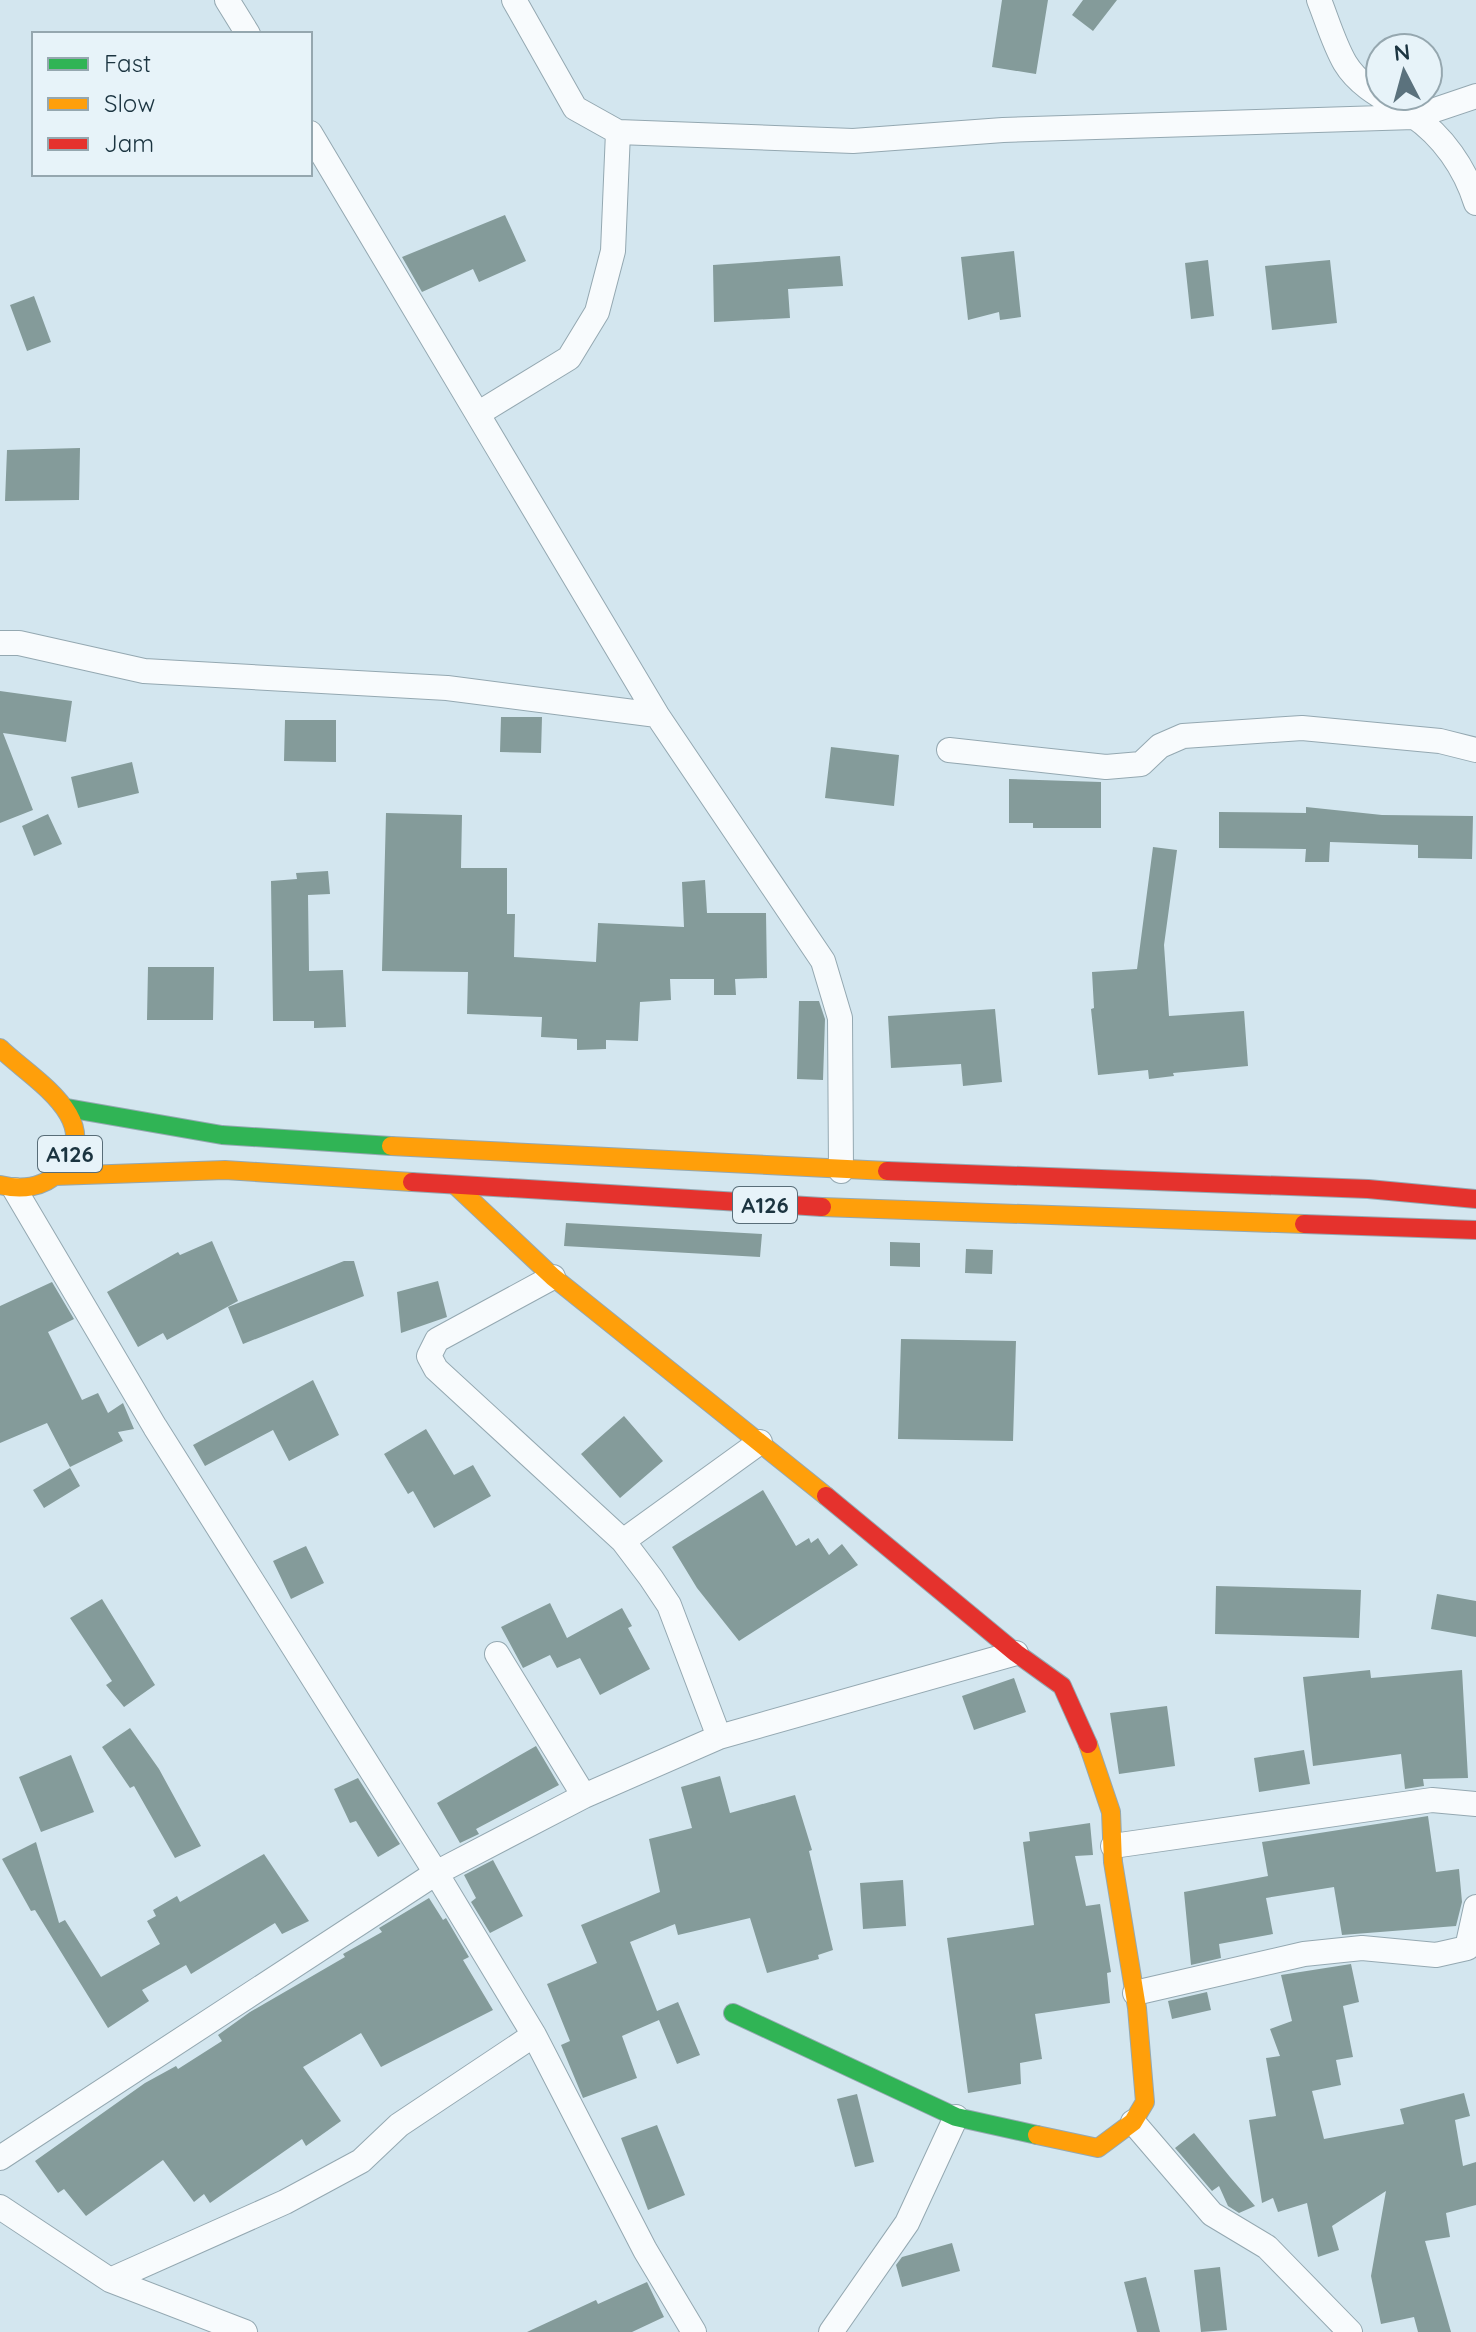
<svg xmlns="http://www.w3.org/2000/svg" width="1476" height="2332" font-family="Quicksand,sans-serif">
  <style>
    .building { fill: #849b9a }
    .lines { fill: none; stroke-linecap: round; stroke-linejoin: round }
    .street-casing { stroke: #94a8b1; stroke-width: 26 }
    .fast-casing { stroke: #94a8b1; stroke-width: 20 }
    .slow-casing { stroke: #94a8b1; stroke-width: 20 }
    .jam-casing { stroke: #94a8b1; stroke-width: 20 }
    .street { stroke: #f8fbfd; stroke-width: 24 }
    .fast { stroke: #30b455; stroke-width: 18 }
    .slow { stroke: #ff9f0a; stroke-width: 18 }
    .jam { stroke: #e5322d; stroke-width: 18 }
    .labels { text-anchor: middle; stroke-width: 8; stroke-linejoin: round; paint-order: stroke }
    .shield { fill: #e7f3f9; stroke: #586d78; stroke-width: 2 }
    .shield-label { font-size: 22px; font-weight: bold; fill: #1b3440 }
  </style>
  <rect width="100%" height="100%" fill="#d3e6ef"/>
  <!-- building -->
  <path class="building" d="M 1002,0 L 1048,0 L 1036,74 L 992,67 Z
    M 1083,0 L 1117,0 L 1093,31 L 1072,15 Z
    M 505,215 L 526,261 L 479,282 L 473,269 L 422,292 L 402,257 Z
    M 1014,251 L 1021,317 L 1000,320 L 999,312 L 968,320 L 961,257 Z
    M 840,256 L 843,286 L 788,289 L 790,318 L 714,322 L 713,265 Z
    M 1208,260 L 1214,316 L 1191,319 L 1185,263 Z
    M 1330,260 L 1337,323 L 1272,330 L 1265,266 Z
    M 34,296 L 51,342 L 27,351 L 10,305 Z
    M 80,448 L 79,500 L 5,501 L 7,450 Z
    M 0,691 L 72,701 L 66,742 L 3,733 L 33,810 L 0,823 Z
    M 501,717 L 542,717 L 541,753 L 500,752 Z
    M 285,720 L 336,720 L 336,762 L 284,761 Z
    M 831,747 L 899,755 L 894,806 L 825,798 Z
    M 132,762 L 139,793 L 78,808 L 71,777 Z
    M 1009,779 L 1101,782 L 1101,828 L 1033,828 L 1033,823 L 1009,823 Z
    M 1306,807 L 1382,815 L 1473,816 L 1472,859 L 1418,858 L 1418,845 L 1330,842 L 1329,862 L 1305,862 L 1306,849 L 1219,848 L 1219,812 L 1306,813 Z
    M 386,813 L 462,815 L 461,868 L 507,868 L 507,914 L 515,914 L 514,957 L 596,962 L 598,923 L 684,927 L 682,882 L 705,880 L 707,913 L 766,913 L 767,978 L 735,979 L 736,995 L 714,995 L 714,979 L 670,979 L 671,1000 L 640,1002 L 638,1041 L 606,1040 L 606,1049 L 577,1050 L 577,1039 L 541,1037 L 542,1017 L 467,1014 L 468,972 L 382,971 Z
    M 48,814 L 62,844 L 34,856 L 22,826 Z
    M 1153,847 L 1177,850 L 1164,945 L 1169,1016 L 1244,1011 L 1248,1066 L 1173,1073 L 1174,1076 L 1149,1079 L 1148,1070 L 1098,1075 L 1091,1009 L 1094,1008 L 1092,972 L 1137,969 Z
    M 328,871 L 330,894 L 308,895 L 309,971 L 343,970 L 346,1027 L 314,1028 L 314,1021 L 273,1021 L 271,881 L 297,879 L 296,873 Z
    M 148,967 L 214,967 L 213,1020 L 147,1020 Z
    M 799,1001 L 819,1001 L 825,1019 L 823,1080 L 797,1079 Z
    M 995,1009 L 1002,1082 L 963,1086 L 961,1064 L 891,1068 L 888,1016 Z
    M 566,1223 L 762,1234 L 760,1257 L 564,1246 Z
    M 212,1241 L 238,1301 L 167,1340 L 163,1333 L 138,1347 L 107,1292 L 178,1252 L 180,1255 Z
    M 890,1242 L 920,1243 L 920,1267 L 890,1266 Z
    M 966,1249 L 993,1250 L 992,1274 L 965,1273 Z
    M 344,1261 L 354,1261 L 364,1296 L 243,1344 L 228,1307 Z
    M 438,1281 L 447,1317 L 401,1333 L 397,1292 Z
    M 52,1282 L 74,1319 L 48,1332 L 82,1400 L 98,1393 L 108,1413 L 123,1403 L 134,1429 L 118,1432 L 123,1441 L 70,1467 L 47,1423 L 0,1443 L 0,1306 Z
    M 901,1339 L 1016,1341 L 1013,1441 L 898,1439 Z
    M 313,1380 L 339,1435 L 289,1461 L 273,1430 L 205,1466 L 193,1445 Z
    M 624,1416 L 663,1461 L 620,1498 L 581,1454 Z
    M 426,1429 L 454,1475 L 473,1465 L 491,1496 L 434,1528 L 413,1491 L 408,1494 L 384,1454 Z
    M 70,1468 L 80,1486 L 44,1508 L 33,1490 Z
    M 763,1490 L 796,1546 L 809,1538 L 811,1543 L 818,1538 L 829,1555 L 842,1544 L 858,1565 L 739,1641 L 697,1588 L 672,1547 Z
    M 306,1546 L 324,1583 L 291,1599 L 273,1561 Z
    M 1216,1586 L 1361,1590 L 1359,1638 L 1215,1634 Z
    M 1437,1594 L 1476,1601 L 1476,1637 L 1431,1629 Z
    M 102,1599 L 155,1685 L 124,1707 L 106,1685 L 112,1681 L 70,1618 Z
    M 550,1603 L 567,1638 L 622,1608 L 632,1626 L 628,1628 L 650,1669 L 600,1695 L 580,1658 L 557,1668 L 550,1655 L 523,1668 L 501,1627 Z
    M 1370,1670 L 1371,1678 L 1462,1670 L 1468,1778 L 1423,1779 L 1424,1786 L 1405,1789 L 1401,1754 L 1313,1766 L 1303,1677 Z
    M 1014,1678 L 1026,1712 L 974,1730 L 962,1696 Z
    M 1167,1706 L 1175,1766 L 1119,1774 L 1110,1713 Z
    M 130,1728 L 159,1769 L 201,1846 L 175,1858 L 134,1786 L 130,1788 L 102,1747 Z
    M 536,1746 L 559,1785 L 476,1829 L 479,1834 L 460,1843 L 437,1803 Z
    M 1304,1750 L 1310,1784 L 1259,1792 L 1254,1758 Z
    M 71,1755 L 94,1812 L 41,1832 L 19,1777 Z
    M 720,1776 L 730,1813 L 795,1795 L 812,1850 L 809,1851 L 833,1950 L 818,1955 L 819,1959 L 767,1973 L 750,1918 L 678,1935 L 675,1924 L 630,1942 L 657,2011 L 678,2002 L 700,2055 L 677,2064 L 659,2020 L 622,2036 L 637,2078 L 583,2098 L 561,2045 L 570,2041 L 547,1984 L 597,1963 L 581,1925 L 660,1892 L 649,1839 L 692,1828 L 681,1787 Z
    M 358,1778 L 400,1844 L 378,1857 L 356,1821 L 350,1823 L 334,1789 Z
    M 1428,1816 L 1436,1872 L 1459,1869 L 1462,1902 L 1456,1926 L 1342,1935 L 1334,1887 L 1266,1898 L 1273,1934 L 1219,1944 L 1221,1958 L 1191,1965 L 1184,1892 L 1268,1876 L 1262,1842 Z
    M 1090,1823 L 1093,1855 L 1075,1856 L 1086,1906 L 1100,1904 L 1111,1972 L 1107,1973 L 1110,2003 L 1035,2014 L 1042,2059 L 1020,2063 L 1021,2084 L 968,2093 L 947,1938 L 1034,1925 L 1023,1842 L 1030,1841 L 1029,1832 Z
    M 36,1842 L 59,1923 L 65,1920 L 101,1977 L 160,1944 L 147,1921 L 156,1916 L 153,1910 L 177,1896 L 180,1902 L 264,1854 L 309,1921 L 282,1934 L 275,1923 L 191,1974 L 186,1965 L 142,1990 L 149,2001 L 108,2028 L 35,1910 L 31,1911 L 2,1859 Z
    M 493,1860 L 523,1916 L 490,1933 L 471,1902 L 476,1898 L 464,1875 Z
    M 903,1880 L 906,1926 L 863,1929 L 860,1883 Z
    M 429,1898 L 443,1920 L 446,1918 L 469,1957 L 463,1960 L 493,2010 L 381,2067 L 361,2033 L 303,2067 L 341,2121 L 306,2146 L 302,2139 L 210,2203 L 204,2194 L 194,2202 L 163,2160 L 86,2216 L 64,2189 L 58,2193 L 35,2161 L 145,2083 L 176,2066 L 178,2069 L 222,2041 L 218,2035 L 250,2012 L 345,1957 L 343,1954 L 382,1932 L 379,1928 Z
    M 1351,1964 L 1359,2002 L 1343,2006 L 1353,2057 L 1336,2060 L 1341,2085 L 1312,2091 L 1324,2139 L 1404,2124 L 1400,2109 L 1464,2093 L 1470,2116 L 1455,2120 L 1463,2166 L 1476,2162 L 1476,2205 L 1446,2213 L 1450,2237 L 1425,2241 L 1451,2332 L 1418,2332 L 1414,2317 L 1381,2324 L 1371,2276 L 1386,2191 L 1332,2226 L 1339,2250 L 1318,2257 L 1307,2203 L 1278,2212 L 1273,2198 L 1262,2203 L 1249,2120 L 1276,2116 L 1266,2058 L 1280,2056 L 1270,2029 L 1292,2021 L 1281,1975 Z
    M 1207,1992 L 1211,2010 L 1172,2019 L 1168,2001 Z
    M 857,2094 L 874,2162 L 855,2167 L 837,2099 Z
    M 657,2125 L 685,2195 L 648,2210 L 621,2138 Z
    M 1194,2133 L 1230,2177 L 1255,2206 L 1239,2213 L 1228,2206 L 1219,2186 L 1212,2191 L 1175,2148 Z
    M 952,2243 L 960,2271 L 902,2287 L 896,2265 L 902,2257 Z
    M 1220,2267 L 1227,2330 L 1201,2332 L 1194,2270 Z
    M 1146,2277 L 1160,2332 L 1137,2332 L 1124,2282 Z
    M 647,2282 L 664,2317 L 632,2332 L 527,2332 L 596,2300 L 598,2304 Z"/>
  <g class="lines">
    <!-- street casing -->
    <g class="street-casing">
      <path id="street" d="M 227,0 L 248,34
        M 514,0 L 575,108 L 618,132 L 853,141 L 1003,130 L 1414,117 L 1476,96
        M 1319,0 C 1327,20 1334,44 1345,63 C 1360,88 1388,100 1412,115 C 1443,136 1465,168 1476,203
        M 310,133 L 657,715 L 823,961 L 840,1018 L 841,1171
        M 479,413 L 569,358 L 597,312 L 613,251 L 618,132
        M 0,643 L 19,643 L 144,671 L 447,688 L 657,715
        M 949,750 L 1106,767 L 1141,764 L 1160,746 L 1183,736 L 1302,728 L 1440,741 L 1476,750
        M 15,1190 L 155,1427 L 436,1873 L 534,2035 L 645,2250 L 694,2332
        M 553,1277 L 437,1340 L 429,1356 L 436,1369 L 623,1541 L 651,1578 L 669,1605 L 719,1737
        M 623,1541 L 760,1442
        M 497,1654 L 584,1796
        M 1113,1846 L 1432,1800 L 1476,1804
        M 1135,1993 L 1304,1954 L 1362,1948 L 1436,1955 L 1467,1948 L 1476,1907
        M 1133,2122 L 1212,2214 L 1267,2247 L 1350,2332
        M 0,2158 L 436,1873 L 584,1796 L 719,1737 L 1016,1653
        M 0,2207 L 110,2280 L 245,2332
        M 110,2280 L 285,2202 L 361,2161 L 399,2125 L 534,2035
        M 831,2332 L 907,2223 L 956,2117"/>
    </g>
    <!-- fast casing -->
    <g class="fast-casing">
      <path id="fast" d="M 67,1108 L 222,1135 L 391,1146
        M 733,2013 L 956,2117 L 1037,2135"/>
    </g>
    <!-- slow casing -->
    <g class="slow-casing">
      <path id="slow" d="M 0,1048 C 30,1078 109,1120 59,1172 C 43,1188 21,1190 0,1185
        M 391,1146 L 887,1171
        M 55,1176 L 225,1170 L 412,1182
        M 456,1186 L 553,1277 L 826,1496
        M 822,1207 L 1304,1224
        M 1037,2135 L 1098,2148 L 1133,2122 L 1145,2102 L 1137,2008 L 1113,1862 L 1111,1812 L 1088,1744"/>
    </g>
    <!-- jam casing -->
    <g class="jam-casing">
      <path id="jam" d="M 887,1171 L 1368,1189 L 1476,1199
        M 412,1182 L 822,1207
        M 1304,1224 L 1476,1230
        M 826,1496 L 1016,1653 L 1062,1686 L 1088,1744"/>
    </g>
    <!-- street -->
    <use href="#street" class="street"/>
    <!-- fast -->
    <use href="#fast" class="fast"/>
    <!-- slow -->
    <use href="#slow" class="slow"/>
    <!-- jam -->
    <use href="#jam" class="jam"/>
  </g>
  <g class="labels">
    <!-- shield labels -->
    <g class="shield">
      <rect x="38" y="1136" width="64" height="36" rx="6"/>
      <rect x="733" y="1187" width="64" height="36" rx="6"/>
    </g>
    <g class="shield-label">
      <text x="70" y="1162">A126</text>
      <text x="765" y="1213">A126</text>
    </g>
  </g>
  <!-- legend -->
  <rect x="32" y="32" width="280" height="144" fill="#e7f3f9" stroke="#95a7af" stroke-width="2"/>
  <rect x="48" y="58" width="40" height="12" fill="#30b455" stroke="#95a7af" stroke-width="2"/>
  <text x="104" y="72" font-size="24" fill="#1b3440">Fast</text>
  <rect x="48" y="98" width="40" height="12" fill="#ff9f0a" stroke="#95a7af" stroke-width="2"/>
  <text x="104" y="112" font-size="24" fill="#1b3440">Slow</text>
  <rect x="48" y="138" width="40" height="12" fill="#e5322d" stroke="#95a7af" stroke-width="2"/>
  <text x="104" y="152" font-size="24" fill="#1b3440">Jam</text>
  <!-- north arrow -->
  <g transform="translate(1404 72) rotate(354)"><circle r="38" fill="#e7f3f9" stroke="#95a7af" stroke-width="2"/>
  <path d="M0-6L14 30L0 20L-14 30Z" fill="#5b727d"/>
  <text y="-12" font-size="22" font-weight="bold" text-anchor="middle" fill="#1b3440">N</text>
  </g>
</svg>
